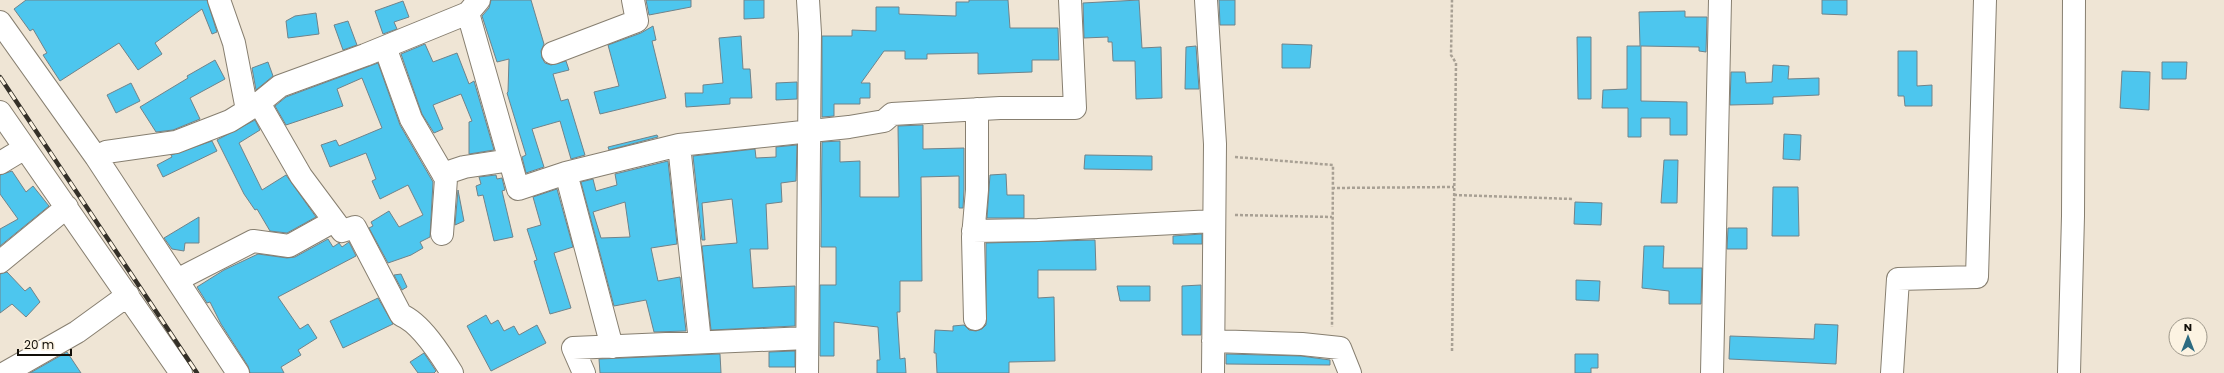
<svg xmlns="http://www.w3.org/2000/svg" width="2224" height="373" font-family="Poppins,sans-serif">
  <style>
    .building { fill: #4dc6ee; stroke: #70838a; fill-rule: evenodd }
    .lines { fill: none; stroke-linecap: round; stroke-linejoin: round }
    .minor-casing { stroke: #877f70; stroke-width: 24 }
    .path { stroke: #a8a094; stroke-width: 2.5; stroke-dasharray: 3 2; stroke-linecap: butt }
    .minor { stroke: #fff; stroke-width: 22 }
    .rail-casing { stroke: #343028; stroke-width: 4.5 }
    .rail { stroke: #fcf3e2; stroke-width: 3; stroke-dasharray: 9; stroke-linecap: butt }
  </style>
  <rect width="100%" height="100%" fill="#efe5d5"/>
  <!-- building -->
  <path class="building" d="M 26,0 L 207,0 L 217,32 L 212,34 L 202,9 L 155,43 L 162,54 L 138,70 L 119,43 L 60,81 L 43,55 L 47,53 L 33,29 L 30,31 L 14,9 Z
    M 491,0 L 531,0 L 544,44 L 541,51 L 542,58 L 545,63 L 551,65 L 566,61 L 569,70 L 553,74 L 561,101 L 568,99 L 585,155 L 571,159 L 560,121 L 532,129 L 544,167 L 526,173 L 522,157 L 526,155 L 507,93 L 508,92 L 509,59 L 497,62 L 482,16 L 489,8 Z
    M 646,0 L 691,0 L 691,7 L 649,15 Z
    M 744,0 L 764,0 L 764,18 L 744,19 Z
    M 969,0 L 1008,0 L 1010,28 L 1058,28 L 1059,60 L 1032,60 L 1032,72 L 978,74 L 978,53 L 927,54 L 927,59 L 905,59 L 905,51 L 884,51 L 861,83 L 870,83 L 870,98 L 860,98 L 860,104 L 834,104 L 834,116 L 822,117 L 822,36 L 852,36 L 852,30 L 876,31 L 876,7 L 899,7 L 899,14 L 956,16 L 956,2 L 969,2 Z
    M 1139,0 L 1142,48 L 1161,47 L 1162,98 L 1136,99 L 1135,61 L 1113,61 L 1112,42 L 1108,42 L 1108,37 L 1084,38 L 1083,3 Z
    M 1219,0 L 1235,0 L 1235,25 L 1220,25 Z
    M 1822,0 L 1847,0 L 1847,15 L 1822,14 Z
    M 403,1 L 409,17 L 394,22 L 397,29 L 383,34 L 375,11 Z
    M 1685,11 L 1685,17 L 1707,17 L 1706,52 L 1699,51 L 1699,47 L 1641,46 L 1641,101 L 1687,102 L 1687,135 L 1670,135 L 1670,118 L 1641,118 L 1641,137 L 1628,137 L 1628,108 L 1602,108 L 1603,90 L 1627,89 L 1627,46 L 1640,46 L 1639,12 Z
    M 316,13 L 319,34 L 288,38 L 286,21 L 295,16 Z
    M 348,21 L 357,45 L 343,50 L 334,25 Z
    M 653,26 L 656,40 L 652,41 L 666,98 L 600,114 L 594,92 L 619,86 L 608,45 L 641,33 Z
    M 741,36 L 743,69 L 750,69 L 752,98 L 730,98 L 730,104 L 686,107 L 685,93 L 703,93 L 703,85 L 723,83 L 719,38 Z
    M 1577,37 L 1591,37 L 1591,99 L 1578,99 Z
    M 425,44 L 433,62 L 457,53 L 469,84 L 474,81 L 494,150 L 469,154 L 469,122 L 472,121 L 461,94 L 433,105 L 443,129 L 434,133 L 422,114 L 401,54 Z
    M 1282,44 L 1312,45 L 1310,68 L 1282,68 Z
    M 1196,46 L 1199,89 L 1185,89 L 1186,47 Z
    M 1898,51 L 1917,51 L 1917,86 L 1932,85 L 1932,106 L 1905,106 L 1904,96 L 1898,96 Z
    M 215,60 L 225,79 L 190,98 L 200,119 L 173,130 L 156,132 L 140,107 L 188,78 L 187,76 Z
    M 268,62 L 273,76 L 256,90 L 252,68 Z
    M 2162,62 L 2187,62 L 2186,79 L 2162,79 Z
    M 378,63 L 400,125 L 433,182 L 430,237 L 420,242 L 423,248 L 411,255 L 388,263 L 369,228 L 373,226 L 371,222 L 389,211 L 399,227 L 423,215 L 408,185 L 380,199 L 372,181 L 376,179 L 366,153 L 330,167 L 321,145 L 336,140 L 339,146 L 382,128 L 362,78 L 337,89 L 343,106 L 286,125 L 275,106 L 286,97 Z
    M 1773,65 L 1789,66 L 1788,79 L 1819,78 L 1819,95 L 1773,97 L 1773,104 L 1730,105 L 1731,72 L 1745,72 L 1746,83 L 1772,82 Z
    M 2122,71 L 2150,72 L 2149,110 L 2120,108 Z
    M 797,82 L 797,99 L 776,100 L 776,83 Z
    M 131,83 L 140,101 L 116,113 L 107,95 Z
    M 255,120 L 260,130 L 239,143 L 262,190 L 286,175 L 316,217 L 287,233 L 270,231 L 257,209 L 255,210 L 244,194 L 217,140 Z
    M 923,125 L 923,149 L 964,148 L 964,189 L 963,208 L 959,208 L 959,176 L 921,177 L 922,281 L 900,281 L 900,312 L 897,312 L 900,359 L 905,358 L 906,373 L 877,373 L 877,360 L 880,360 L 878,327 L 834,322 L 834,356 L 820,356 L 820,285 L 836,285 L 836,247 L 821,247 L 822,142 L 840,141 L 840,162 L 860,161 L 860,197 L 899,197 L 898,126 Z
    M 1784,134 L 1801,135 L 1800,160 L 1783,159 Z
    M 657,135 L 658,137 L 609,150 L 608,147 Z
    M 212,141 L 217,151 L 163,177 L 157,165 L 172,157 L 171,155 Z
    M 797,145 L 796,181 L 781,183 L 782,202 L 766,204 L 768,249 L 750,249 L 753,288 L 795,286 L 795,326 L 711,330 L 702,246 L 737,243 L 732,199 L 702,203 L 705,240 L 702,240 L 693,156 L 755,149 L 756,158 L 776,157 L 776,147 Z
    M 1085,155 L 1152,156 L 1152,170 L 1084,169 Z
    M 1664,160 L 1678,160 L 1677,203 L 1661,203 Z
    M 668,161 L 677,244 L 651,248 L 658,281 L 680,277 L 686,331 L 654,332 L 646,300 L 614,306 L 581,182 L 593,179 L 596,191 L 617,185 L 615,174 ZM 625,202 L 630,237 L 601,238 L 593,212 Z
    M 12,171 L 26,192 L 33,186 L 49,206 L 0,246 L 0,229 L 18,219 L 0,194 L 0,175 Z
    M 1006,174 L 1007,195 L 1024,195 L 1024,218 L 987,218 L 990,175 Z
    M 496,175 L 497,179 L 502,178 L 505,190 L 502,191 L 513,237 L 494,241 L 483,195 L 478,196 L 476,186 L 481,184 L 479,177 Z
    M 1773,187 L 1798,187 L 1799,236 L 1772,236 Z
    M 557,189 L 573,247 L 554,253 L 571,308 L 550,314 L 534,261 L 537,260 L 527,229 L 541,225 L 533,197 Z
    M 458,190 L 464,221 L 455,225 Z
    M 1575,202 L 1602,203 L 1601,225 L 1574,224 Z
    M 199,217 L 199,243 L 185,243 L 184,251 L 172,249 L 164,238 Z
    M 1728,228 L 1747,228 L 1747,249 L 1727,249 Z
    M 1202,234 L 1202,244 L 1173,244 L 1173,236 Z
    M 328,239 L 333,247 L 339,243 L 342,247 L 349,242 L 356,256 L 278,297 L 300,329 L 308,324 L 317,338 L 298,350 L 301,355 L 281,367 L 284,373 L 250,373 L 248,366 L 221,324 L 210,302 L 207,303 L 197,287 L 224,270 L 258,254 L 287,258 L 295,257 Z
    M 1095,240 L 1096,270 L 1038,270 L 1038,298 L 1054,297 L 1055,361 L 1009,362 L 1009,373 L 937,373 L 936,353 L 934,353 L 935,330 L 953,331 L 953,326 L 964,325 L 969,330 L 976,331 L 982,329 L 986,325 L 986,243 Z
    M 1644,246 L 1664,246 L 1663,268 L 1702,268 L 1701,304 L 1669,304 L 1669,291 L 1642,288 Z
    M 7,272 L 25,291 L 30,287 L 40,302 L 26,317 L 12,304 L 0,313 L 0,274 Z
    M 401,274 L 407,287 L 402,290 L 394,275 Z
    M 1576,280 L 1600,281 L 1599,301 L 1576,300 Z
    M 1201,285 L 1201,335 L 1182,335 L 1182,286 Z
    M 1117,286 L 1150,286 L 1150,301 L 1120,301 Z
    M 378,298 L 393,324 L 343,348 L 330,321 Z
    M 486,315 L 491,324 L 498,320 L 504,331 L 514,326 L 519,335 L 537,325 L 546,343 L 491,371 L 467,326 Z
    M 1815,324 L 1838,325 L 1836,364 L 1729,359 L 1730,336 L 1814,339 Z
    M 795,351 L 795,367 L 769,367 L 769,352 Z
    M 67,352 L 81,373 L 30,373 Z
    M 424,353 L 436,371 L 434,373 L 418,373 L 410,362 Z
    M 720,354 L 721,373 L 600,373 L 599,359 Z
    M 1226,354 L 1301,356 L 1330,360 L 1330,365 L 1226,364 Z
    M 1575,354 L 1598,354 L 1598,368 L 1591,368 L 1591,373 L 1575,373 Z"/>
  <g class="lines">
    <!-- minor casing -->
    <g class="minor-casing">
      <path id="minor" d="M 219,0 L 234,43 L 247,110
        M 1206,0 L 1215,144 L 1213,373
        M 468,13 L 518,189 L 566,173 L 679,145 L 849,127 L 884,121 L 892,114 L 1000,108 L 1075,108 L 1070,0
        M 0,22 L 96,157 L 238,373
        M 385,47 L 411,119 L 446,179 L 442,234
        M 553,53 L 637,21 L 633,0
        M 259,103 L 301,176 L 342,231 L 355,227 L 401,315 C 421,323 441,355 452,373
        M 0,112 L 181,373
        M 679,145 L 700,342
        M 96,157 L 106,152 L 176,142 L 230,121 L 259,103 L 280,86 L 365,55 L 468,13 L 479,0
        M 0,163 L 25,148
        M 566,173 L 612,347
        M 443,174 L 464,167 L 510,160
        M 973,231 L 1038,230 L 1214,221
        M 0,262 L 67,207
        M 177,280 L 253,241 L 289,246 L 334,221
        M 975,319 L 973,237 L 977,190 L 977,109
        M 1213,341 L 1302,344 L 1340,348 L 1350,373
        M 5,373 L 77,332 L 128,295
        M 584,373 L 573,348 L 807,338
        M 807,373 L 810,33 L 808,0
        M 1712,373 L 1720,0
        M 1892,373 L 1898,279 L 1977,277 L 1985,0
        M 2069,373 L 2073,216 L 2074,0"/>
    </g>
    <!-- path -->
    <path class="path" d="M 1235,157 L 1333,165 L 1332,327
      M 1332,188 L 1454,187
      M 1454,195 L 1573,199
      M 1235,215 L 1332,217
      M 1452,351 L 1456,63 L 1451,55 L 1452,0"/>
    <!-- minor -->
    <use href="#minor" class="minor"/>
    <!-- rail casing -->
    <g class="rail-casing">
      <path id="rail" d="M 0,77 L 197,373"/>
    </g>
    <!-- rail -->
    <use href="#rail" class="rail"/>
  </g>
  <!-- north arrow -->
  <g transform="translate(2188 337)"><circle r="19" fill="#fcf3e2" stroke="#9e988b"/>
  <path d="M0-3L7 15L0 10L-7 15Z" fill="#2d6b81"/>
  <text y="-6" font-size="11" font-weight="bold" text-anchor="middle" fill="#120f09">N</text>
  </g>
  <!-- scale -->
  <path d="M18 349v6h53v-6" fill="none" stroke="#120f09" stroke-width="2"/>
  <text x="24" y="349" font-size="12" fill="#120f09" stroke="#fcf3e2" stroke-width="3" paint-order="stroke">20 m</text>
</svg>
